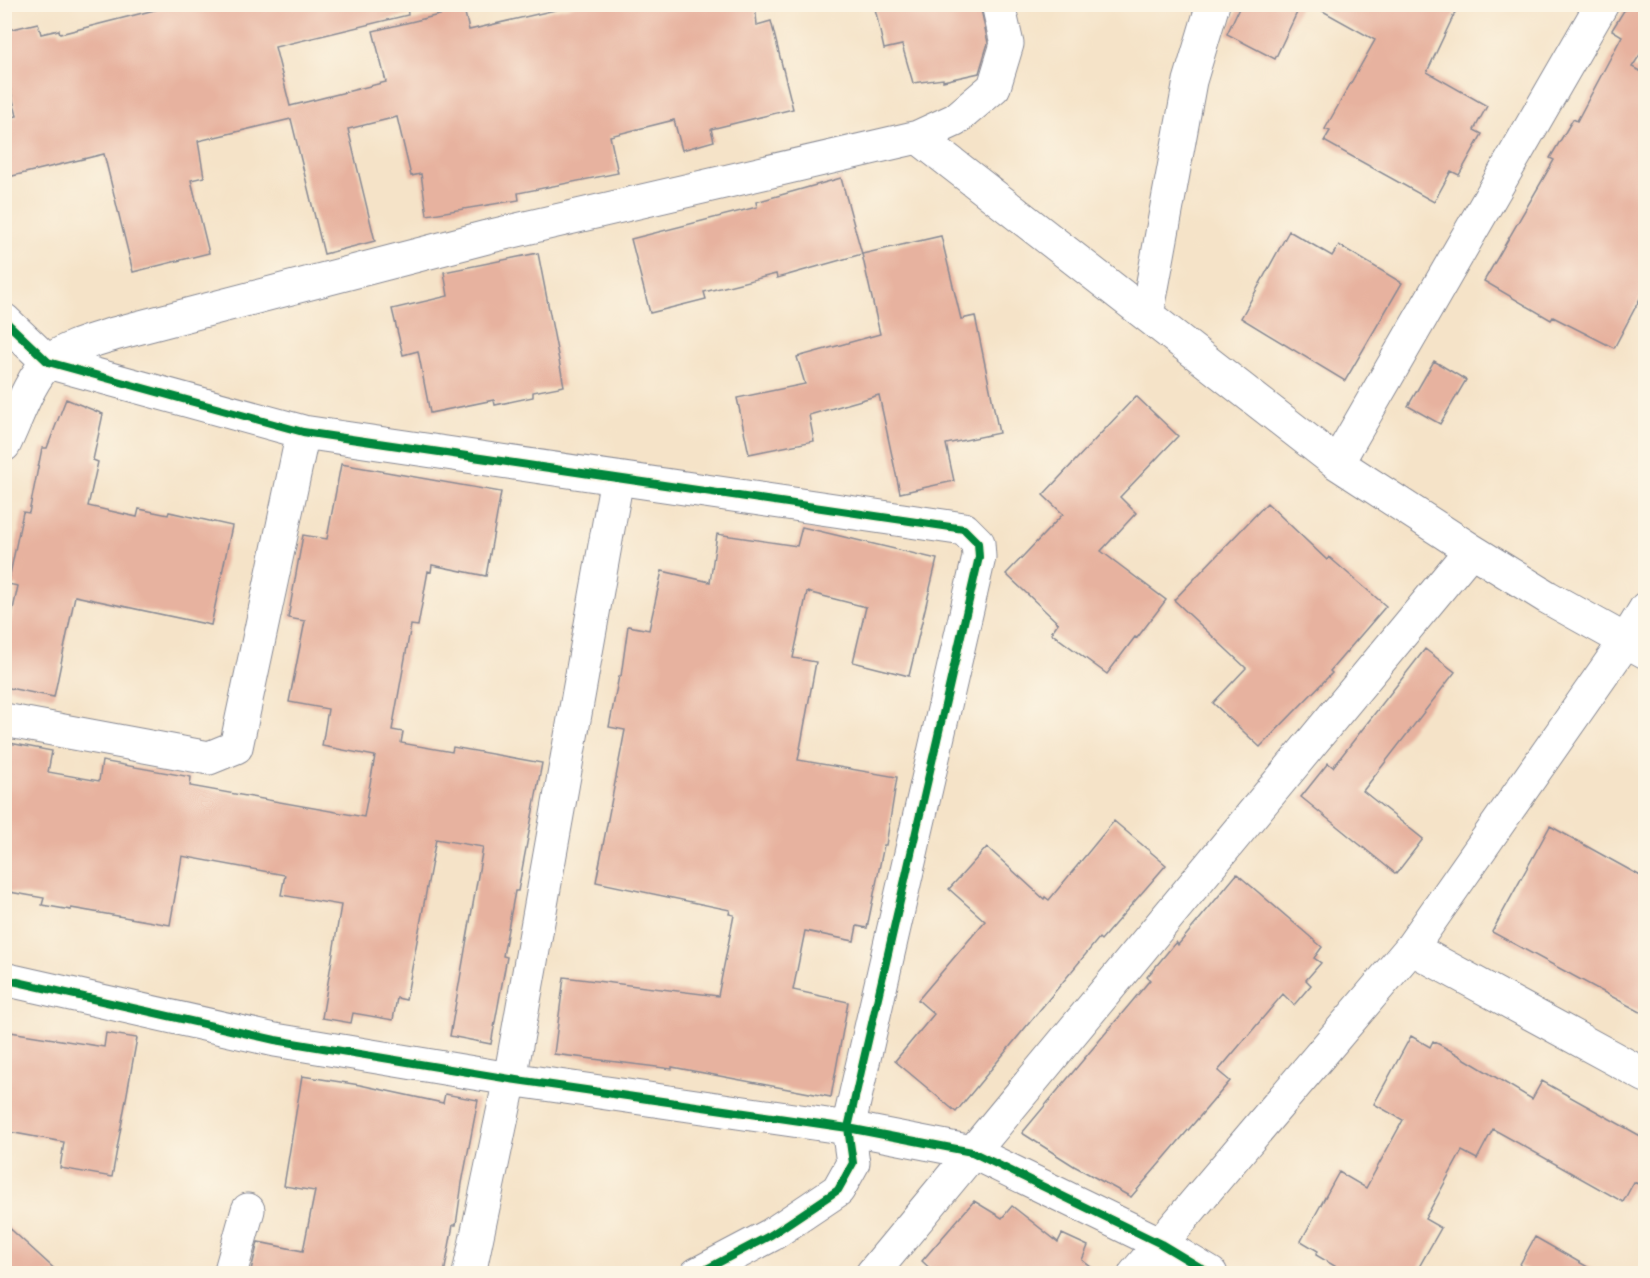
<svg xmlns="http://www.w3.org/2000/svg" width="1650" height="1278" font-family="'IM FELL English',serif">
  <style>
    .building { fill: #e7b29f }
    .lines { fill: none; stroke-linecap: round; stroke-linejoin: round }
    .minor-casing { stroke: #888993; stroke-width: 35 }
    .minor { stroke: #fff; stroke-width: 33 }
    .cycleway-casing { stroke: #fcf5e5; stroke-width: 11 }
    .cycleway { stroke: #00873e; stroke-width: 8 }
  </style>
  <rect width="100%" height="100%" fill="#fcf5e5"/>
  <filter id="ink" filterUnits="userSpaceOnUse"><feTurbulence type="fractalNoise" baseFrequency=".0167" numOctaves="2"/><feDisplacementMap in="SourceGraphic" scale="12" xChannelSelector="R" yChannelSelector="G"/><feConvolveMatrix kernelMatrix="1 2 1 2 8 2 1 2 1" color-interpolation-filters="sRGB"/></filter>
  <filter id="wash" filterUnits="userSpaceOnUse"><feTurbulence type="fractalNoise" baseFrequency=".008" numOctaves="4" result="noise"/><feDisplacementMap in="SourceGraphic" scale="24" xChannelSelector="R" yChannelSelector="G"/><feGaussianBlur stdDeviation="1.35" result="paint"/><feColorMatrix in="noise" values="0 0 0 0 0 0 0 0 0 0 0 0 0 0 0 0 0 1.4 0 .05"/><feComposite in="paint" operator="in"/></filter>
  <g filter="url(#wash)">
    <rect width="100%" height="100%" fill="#f5e3c8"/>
    <g id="blocks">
      <!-- building -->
      <path class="building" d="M 178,4 L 407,4 L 408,15 L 275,47 L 290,106 L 386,82 L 373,31 L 464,9 L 469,30 L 581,4 L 755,4 L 757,25 L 771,21 L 793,109 L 711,129 L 714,141 L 682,150 L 674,120 L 610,136 L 618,173 L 518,193 L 519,200 L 427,215 L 421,174 L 411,176 L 397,117 L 348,129 L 375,241 L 324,254 L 291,119 L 198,141 L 204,177 L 191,180 L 209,253 L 133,272 L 104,154 L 4,178 L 4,119 L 17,116 L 4,64 L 4,31 L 38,23 L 41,34 L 59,30 L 60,34 Z
        M 874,4 L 980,4 L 988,43 L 979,73 L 943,81 L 943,79 L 913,83 L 902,45 L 884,49 Z
        M 1241,4 L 1301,4 L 1275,59 L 1227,34 Z
        M 1310,4 L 1459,4 L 1427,72 L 1487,106 L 1474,130 L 1482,134 L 1459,175 L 1451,171 L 1434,202 L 1324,141 L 1330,131 L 1325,129 L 1375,40 Z
        M 1628,4 L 1646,4 L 1646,51 L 1643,50 L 1632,67 L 1646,74 L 1646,287 L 1614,348 L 1553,317 L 1551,320 L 1484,281 L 1554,160 L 1550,158 L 1573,119 L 1577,121 L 1622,36 L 1612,30 Z
        M 841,178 L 862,254 L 777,278 L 776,274 L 704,292 L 706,299 L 650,313 L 631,239 L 757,207 L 756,202 Z
        M 1289,231 L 1332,256 L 1339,245 L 1402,283 L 1345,381 L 1241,318 Z
        M 941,236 L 961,319 L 975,316 L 999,433 L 946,444 L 954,481 L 900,493 L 879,395 L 809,415 L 814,441 L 749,454 L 737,398 L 805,384 L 797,357 L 880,334 L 862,254 Z
        M 538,253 L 564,386 L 533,392 L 533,397 L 495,405 L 494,400 L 430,413 L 418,351 L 403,355 L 392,309 L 448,296 L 444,272 Z
        M 1434,361 L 1466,380 L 1440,424 L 1408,406 Z
        M 1136,396 L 1178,436 L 1120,497 L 1136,513 L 1101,551 L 1166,600 L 1137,638 L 1135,637 L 1107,674 L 1051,633 L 1058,623 L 1006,574 L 1063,514 L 1043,495 Z
        M 66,399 L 103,414 L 93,460 L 98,462 L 88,506 L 137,517 L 139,509 L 168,515 L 169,512 L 232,526 L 211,625 L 75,596 L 54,697 L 4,687 L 4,651 L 18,586 L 8,584 L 23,512 L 29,513 L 42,448 L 47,448 Z
        M 341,464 L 501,492 L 486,576 L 432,565 L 431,572 L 428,571 L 418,626 L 411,625 L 392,730 L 403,732 L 401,743 L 452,752 L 453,747 L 542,763 L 518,891 L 515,891 L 503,956 L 507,957 L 491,1044 L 450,1036 L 483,847 L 436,839 L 406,1000 L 397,998 L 393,1020 L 353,1013 L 351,1023 L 322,1018 L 341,905 L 281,895 L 285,875 L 182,856 L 170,925 L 71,908 L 71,910 L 42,905 L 44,898 L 4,891 L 4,742 L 52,751 L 48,772 L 99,781 L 102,761 L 191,777 L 190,786 L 364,817 L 375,756 L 322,746 L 328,709 L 289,702 L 305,621 L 288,618 L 303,535 L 327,539 Z
        M 1267,503 L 1327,560 L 1329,557 L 1386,606 L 1330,671 L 1332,673 L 1260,747 L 1213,703 L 1246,668 L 1174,600 Z
        M 802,527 L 937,559 L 909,676 L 853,662 L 866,607 L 807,592 L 793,658 L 816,662 L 798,760 L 897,777 L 886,845 L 884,845 L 867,928 L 857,926 L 854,941 L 805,931 L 793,990 L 848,1002 L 831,1097 L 672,1067 L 672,1069 L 554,1054 L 564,977 L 718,996 L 734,915 L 729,914 L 730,910 L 596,882 L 625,730 L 609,727 L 619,676 L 621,676 L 628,626 L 649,630 L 662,571 L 710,582 L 717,534 L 797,546 Z
        M 1425,649 L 1455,672 L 1363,791 L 1423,839 L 1396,874 L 1301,797 L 1328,763 L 1333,767 Z
        M 1114,821 L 1166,865 L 1101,940 L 1099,938 L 956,1112 L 895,1061 L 934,1014 L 918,1000 L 985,921 L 949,889 L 987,847 L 1044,899 L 1045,897 L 1049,900 Z
        M 1550,826 L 1646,879 L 1646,1015 L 1492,932 Z
        M 1237,874 L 1322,947 L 1314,958 L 1321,963 L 1306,980 L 1311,985 L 1294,1005 L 1283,994 L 1218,1071 L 1230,1081 L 1131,1197 L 1074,1166 L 1022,1133 L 1150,980 L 1147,977 L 1176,942 L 1178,945 Z
        M 4,1031 L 104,1047 L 106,1033 L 137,1038 L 112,1177 L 60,1168 L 64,1142 L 4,1131 Z
        M 1411,1036 L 1430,1047 L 1433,1041 L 1455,1053 L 1532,1099 L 1542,1081 L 1646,1139 L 1646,1188 L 1634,1182 L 1623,1202 L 1493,1129 L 1477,1159 L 1462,1151 L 1425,1219 L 1441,1228 L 1415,1274 L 1348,1274 L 1316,1255 L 1318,1251 L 1301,1241 L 1339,1172 L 1366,1188 L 1403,1120 L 1374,1104 Z
        M 302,1076 L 360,1085 L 443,1103 L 445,1094 L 478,1100 L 462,1183 L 456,1225 L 453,1225 L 444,1274 L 250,1274 L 258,1242 L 303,1251 L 315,1191 L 284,1186 Z
        M 974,1201 L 1002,1218 L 1012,1206 L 1058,1242 L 1062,1234 L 1088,1246 L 1082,1260 L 1100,1274 L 936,1274 L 922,1261 Z
        M 4,1223 L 60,1274 L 4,1274 Z
        M 1535,1237 L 1600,1274 L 1533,1274 L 1519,1266 Z"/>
    </g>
  </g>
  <g filter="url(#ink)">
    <use href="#blocks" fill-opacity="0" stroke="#888993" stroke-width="1.5"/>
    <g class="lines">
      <!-- minor casing -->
      <g class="minor-casing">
        <path id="minor" d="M 918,137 L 1337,463 L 1471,550 L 1547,597 L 1646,652
          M 1147,315 L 1190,81 L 1213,4
          M 4,320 L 48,362 L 303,432 L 964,529 L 978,543 L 979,557 L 848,1128 L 853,1163 L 838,1190 L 771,1235 L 697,1274
          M 4,445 C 15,423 30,377 49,362 C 66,347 92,341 114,334 L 487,237 L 918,137 L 955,120 L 994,87 L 1007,44 L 998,4
          M 1337,463 L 1602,4
          M 4,720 L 209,758 L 236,747 L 303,432
          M 1411,948 L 1646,1076
          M 4,979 L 275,1040 L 510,1079 L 848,1128 L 972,1152 L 1161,1244 L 1211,1274
          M 230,1274 L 248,1210
          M 469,1274 L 510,1079 L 617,478
          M 872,1274 L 1471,550
          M 1135,1274 L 1411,948 L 1625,642 L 1646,608"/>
      </g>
      <!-- minor -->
      <use href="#minor" class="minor"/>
      <!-- cycleway casing -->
      <g class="cycleway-casing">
        <path id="cycleway" d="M 4,320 L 48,362 L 303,432 L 964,529 L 978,543 L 979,557 L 848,1128 L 853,1163 L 838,1190 L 771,1235 L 697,1274
          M 4,979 L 275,1040 L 510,1079 L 848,1128 L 972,1152 L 1161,1244 L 1211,1274"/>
      </g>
      <!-- cycleway -->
      <use href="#cycleway" class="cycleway"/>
    </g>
  </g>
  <!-- margin -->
  <rect width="1650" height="1278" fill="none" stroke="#fcf5e5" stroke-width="24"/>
</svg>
